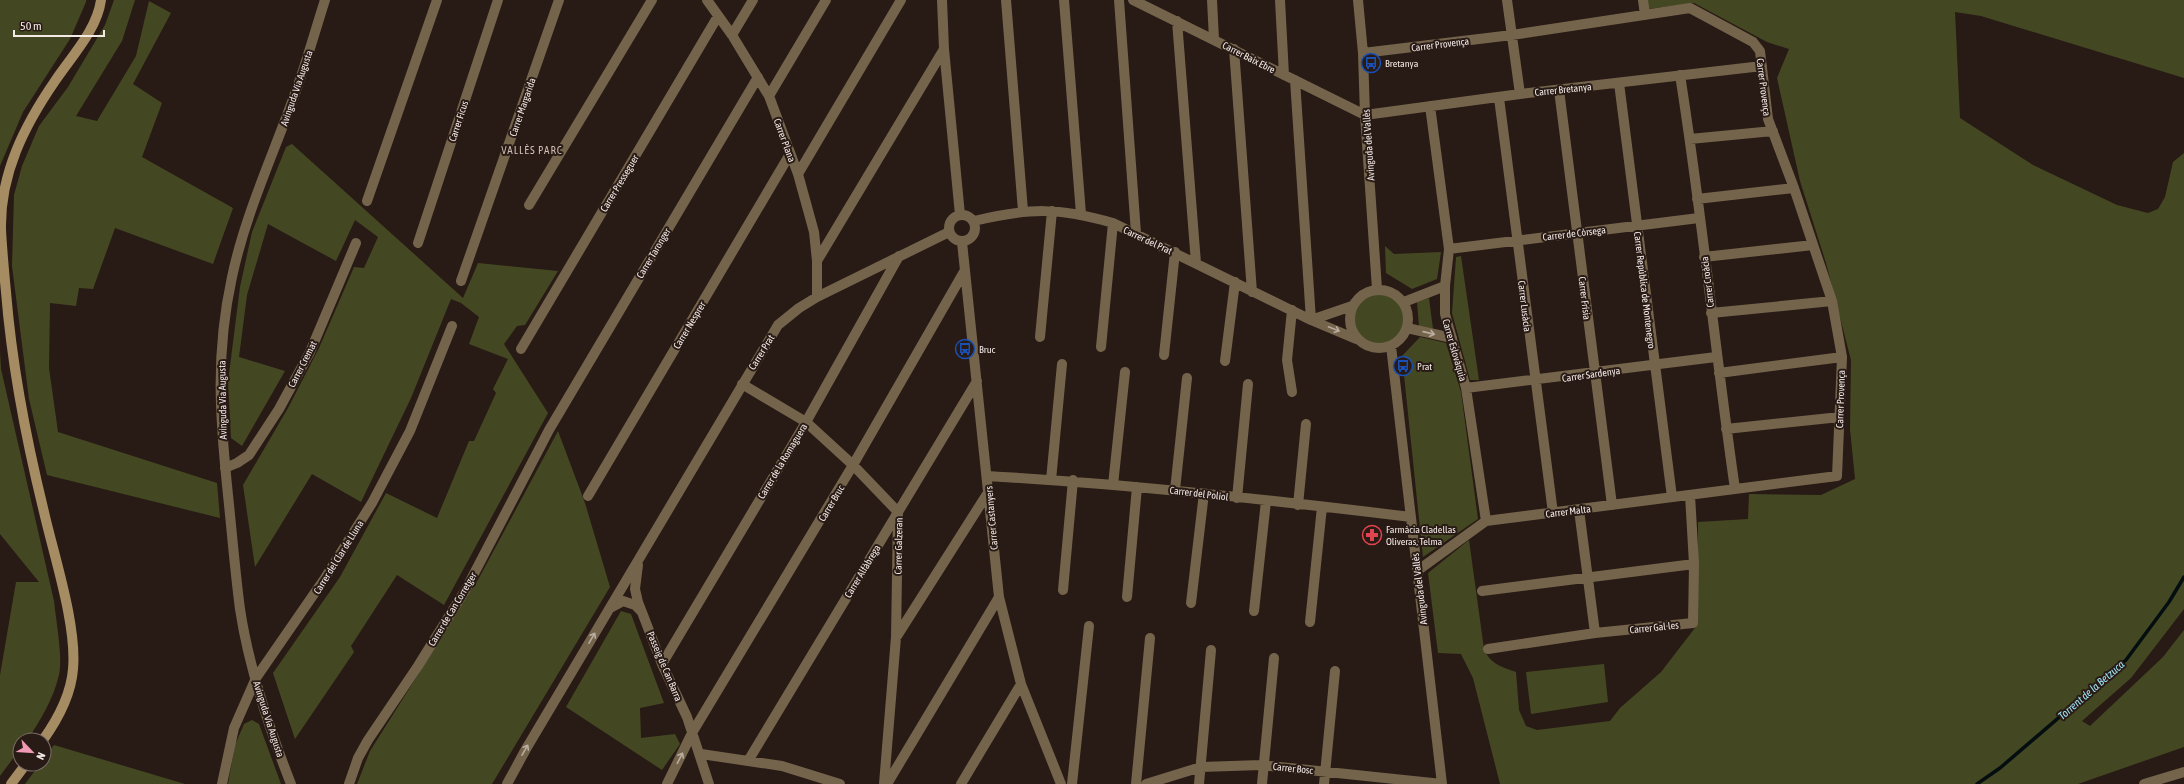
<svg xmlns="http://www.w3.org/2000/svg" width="2184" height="784" font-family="'Asap Condensed',sans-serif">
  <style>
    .green { fill: #444822 }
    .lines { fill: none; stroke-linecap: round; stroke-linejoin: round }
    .stream { stroke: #040e11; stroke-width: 3.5 }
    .street { stroke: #74644b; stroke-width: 10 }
    .secondary { stroke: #a68c63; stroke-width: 10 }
    .oneway { stroke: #baada0 }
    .labels { text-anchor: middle; stroke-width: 4; stroke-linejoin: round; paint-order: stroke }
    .street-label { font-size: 10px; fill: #f3e9e5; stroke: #281a15 }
    .poi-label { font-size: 10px; fill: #f3e9e5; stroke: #281a15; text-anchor: start }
    .neighbourhood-label { font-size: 11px; letter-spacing: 1px; fill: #d0bdb6; stroke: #281a15 }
    .water-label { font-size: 11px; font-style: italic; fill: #a0e7f9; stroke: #281a15 }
  </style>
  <rect width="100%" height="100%" fill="#281a15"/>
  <!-- green -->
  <path class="green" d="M 0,0 L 86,0 L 86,2 L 70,39 L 23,112 L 0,166 Z
    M 114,0 L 135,0 L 122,41 L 76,116 L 97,121 L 136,56 L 149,1 L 171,13 L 133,84 L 162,103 L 142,157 L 233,208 L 213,264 L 115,228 L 93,289 L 79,288 L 76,306 L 50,303 L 49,368 L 58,432 L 217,483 L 220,518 L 47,475 L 29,399 L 12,266 L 14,195 L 22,166 L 39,126 L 68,87 L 105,25 Z
    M 1648,0 L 2184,0 L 2184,78 L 1981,16 L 1955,12 L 1960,118 L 2033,165 L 2117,205 L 2148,213 L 2158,209 L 2165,197 L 2173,162 L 2184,153 L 2184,609 L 2131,678 L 2082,721 L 2090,726 L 2163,657 L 2184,630 L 2184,747 L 2078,784 L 1500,784 L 1473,678 L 1461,654 L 1438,653 L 1428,573 L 1469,540 L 1484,649 C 1490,664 1502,667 1516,672 L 1519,710 L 1526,726 L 1537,730 L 1610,721 L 1620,708 L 1661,672 L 1698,624 L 1698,522 L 1748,519 L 1749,494 L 1821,495 L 1855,479 L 1850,429 L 1851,360 L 1826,263 L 1800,181 L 1777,78 L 1789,49 L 1767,42 L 1694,3 L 1648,9 Z
    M 292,144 L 463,298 L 478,263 L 558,271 L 525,325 L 517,326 L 504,344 L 548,413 L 444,605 L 397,575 L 351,646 L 354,652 L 295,739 L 273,673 L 340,577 L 386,493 L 437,518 L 469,441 L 474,441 L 496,393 L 493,389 L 508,359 L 469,344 L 479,317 L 461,303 L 451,299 L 411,398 L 361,502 L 312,474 L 255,567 L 243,485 L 288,408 L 319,348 L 354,267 L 364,268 L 378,237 L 355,220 L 336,261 L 268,224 L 247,295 L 239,357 L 285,371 L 242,446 L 231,438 L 228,382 L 240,287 L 252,232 L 286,147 Z
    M 1385,246 L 1394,254 L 1441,252 L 1437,279 L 1412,289 L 1386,273 Z
    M 1461,256 L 1479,380 L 1470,380 L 1452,313 L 1456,257 Z
    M1354 319a25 25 0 1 1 50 0a25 25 0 1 1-50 0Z
    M 1429,298 L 1433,329 L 1419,326 L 1417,302 Z
    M 1420,337 L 1446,343 L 1461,392 L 1478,519 L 1423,557 L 1402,356 Z
    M 0,351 L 1,369 L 54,601 C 56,621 63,657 59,675 C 54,697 40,722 27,740 L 20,740 L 20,749 L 0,776 L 0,675 L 16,582 L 39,582 L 0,534 Z
    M 558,431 L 585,503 L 610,587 L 492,784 L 357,784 L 370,751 L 479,578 Z
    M 621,611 L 631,614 L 664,703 L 640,708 L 641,738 L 675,734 L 680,744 L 662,770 L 566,707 Z
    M 1604,664 L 1608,702 L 1531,714 L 1526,672 Z
    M 252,720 L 259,724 L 281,784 L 228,784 L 235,745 L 244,724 Z
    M 54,745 L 185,784 L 25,784 L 40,764 L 44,764 L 44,758 Z"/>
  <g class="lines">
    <!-- stream -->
    <path class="stream" d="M 1977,784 L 2000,768 L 2126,660 L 2169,602 L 2184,577"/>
    <!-- street -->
    <path class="street" d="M 707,0 L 732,35 L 769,96 L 798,174 L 814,232 L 817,261 L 817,297
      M 942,0 L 944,49 L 960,215
      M 1006,0 L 1023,211
      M 1064,0 L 1081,214
      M 1119,0 L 1136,233
      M 1133,0 L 1365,115 L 1520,94 L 1762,66
      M 1212,0 L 1214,39
      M 1280,0 L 1284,75
      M 1358,0 L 1363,53 L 1365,115 L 1377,289
      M 1507,0 L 1520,94
      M 1643,0 L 1645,15
      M 1177,21 L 1196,263
      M 732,35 L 753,0
      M 1234,49 L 1252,292
      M 1363,53 L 1512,35 L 1690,8 L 1753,42 L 1760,51 L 1768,119 L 1794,188 L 1832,301 L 1842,357 L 1837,476 L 1486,521 L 1417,571
      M 1680,75 C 1702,213 1715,351 1735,489
      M 1295,80 L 1311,320
      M 1619,83 L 1672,497
      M 1559,90 L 1612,505
      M 769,96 L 826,0
      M 1499,98 L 1553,513
      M 1430,106 L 1449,249 L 1445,286 L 1445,314 L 1466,388 L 1486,521
      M 1690,139 L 1773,131
      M 798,174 L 901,0
      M 1697,199 L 1794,188
      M 367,201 L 437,0
      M 529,205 L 652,0
      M949 228a13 13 0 1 1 26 0a13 13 0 1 1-26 0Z
      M 974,221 C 1029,208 1058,207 1113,223 L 1311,320 L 1356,339
      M 962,242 L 999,597 L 1021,684 L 1061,784
      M 418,243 L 498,0
      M 1449,249 L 1699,218
      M 1704,257 L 1813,245
      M 817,261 L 944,49
      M 461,281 L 559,0
      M1350 319a29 29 0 1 1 58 0a29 29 0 1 1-58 0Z
      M 1404,302 L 1445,286
      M 1292,310 L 1287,360 L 1292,392
      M 1711,313 L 1832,301
      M 1311,320 L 1352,306
      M 1407,328 L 1452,338
      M 1040,337 L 1052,211
      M 1391,346 L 1442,784
      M 1101,347 L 1113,223
      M 521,349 L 718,16
      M 1164,355 L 1175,252
      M 1225,361 L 1235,282
      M 1719,373 L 1842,357
      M 742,384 L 806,422 L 853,465 L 898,512 L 896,637 L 884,784
      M 1466,388 L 1716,357
      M 1726,429 L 1840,417
      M 225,468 L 237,463 L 249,455 L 279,409 L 310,352 L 356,243
      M 987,476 C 1129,484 1270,500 1411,517
      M 1051,480 L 1062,364
      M 1113,485 L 1125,372
      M 1175,490 L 1187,378
      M 588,496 L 790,154
      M 1237,498 L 1248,384
      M 1298,505 L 1306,424
      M 1579,510 L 1595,633
      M 638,565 L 635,589 L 638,602 L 662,664 L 687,717 L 709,784
      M 1063,590 L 1073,480
      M 1482,591 L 1694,564
      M 1127,597 L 1137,487
      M 1191,603 L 1204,493
      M 610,608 L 623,601 L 635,605 L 641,611
      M 1254,611 L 1266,501
      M 1310,622 L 1322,507
      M 897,636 L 989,491
      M 1488,649 L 1595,633 L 1693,623 L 1694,564 L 1690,495
      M 662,664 L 806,422 L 899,256
      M 701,754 L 782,766 L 840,784
      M 748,761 L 977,381
      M 222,784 L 234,728 L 256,678 L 325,578 L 372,503 L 410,431 L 452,326
      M 291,784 C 269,728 249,669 240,609 C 235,571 232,533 228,495 C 220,418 215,355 232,277 C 246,211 276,149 298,85 C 308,57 316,28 325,0
      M 349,784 L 358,758 L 368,740 L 418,666 L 466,589 L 549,430 L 758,77
      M 507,784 L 526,749 L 778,325 L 799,308 L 817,297 L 949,232
      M 667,784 L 692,733 L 853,465 L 965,270
      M 887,784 L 999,597
      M 961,784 L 1021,684
      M 1072,784 L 1089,626
      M 1136,784 L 1150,638
      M 1146,784 L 1201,767 L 1261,765 L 1442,784
      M 1199,784 L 1211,650
      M 1262,784 L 1274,658
      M 1324,784 L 1335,671
      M 2144,784 L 2184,772"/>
    <!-- secondary -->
    <path class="secondary" d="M 43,740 C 58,719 71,695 73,669 C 77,625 54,556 44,512 C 26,439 12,367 6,292 C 4,271 2,250 1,229 C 0,174 24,126 55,81 C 71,57 97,30 101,0
      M 11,784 L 26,764"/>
  </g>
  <!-- one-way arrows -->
  <defs><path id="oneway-shaft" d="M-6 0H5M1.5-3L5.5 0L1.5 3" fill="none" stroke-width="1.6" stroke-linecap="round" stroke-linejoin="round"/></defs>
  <g class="oneway">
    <use href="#oneway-shaft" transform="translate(1334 329) rotate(22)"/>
    <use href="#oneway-shaft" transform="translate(1429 333) rotate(13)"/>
    <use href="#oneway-shaft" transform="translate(592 638) rotate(-60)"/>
    <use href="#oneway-shaft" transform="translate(525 750) rotate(-60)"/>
    <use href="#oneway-shaft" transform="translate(680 758) rotate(-63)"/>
  </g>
  <!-- icons -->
  <defs>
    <g id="bus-ring" transform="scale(1)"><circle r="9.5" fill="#281a15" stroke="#1a4fb4" stroke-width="1.5"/><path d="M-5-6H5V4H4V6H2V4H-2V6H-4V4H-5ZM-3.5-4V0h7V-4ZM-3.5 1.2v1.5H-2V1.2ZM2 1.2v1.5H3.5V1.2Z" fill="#1a4fb4"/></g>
    <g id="pharmacy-ring" transform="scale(1)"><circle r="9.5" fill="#281a15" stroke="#e0444e" stroke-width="1.5"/><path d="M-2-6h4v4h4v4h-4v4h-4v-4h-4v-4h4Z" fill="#e0444e"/></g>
  </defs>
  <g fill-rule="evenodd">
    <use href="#bus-ring" x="1371" y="63"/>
    <use href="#bus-ring" x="965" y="349"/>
    <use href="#bus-ring" x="1403" y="366"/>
    <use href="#pharmacy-ring" x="1372" y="535"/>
  </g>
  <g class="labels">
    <!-- street labels -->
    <g class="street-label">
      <text transform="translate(1440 44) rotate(-7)" y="4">Carrer Provença</text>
      <text transform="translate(1249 57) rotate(27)" y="4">Carrer Baix Ebre</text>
      <text transform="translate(1764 87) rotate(83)" y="4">Carrer Provença</text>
      <text transform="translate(296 88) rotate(-71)" y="4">Avinguda Via Augusta</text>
      <text transform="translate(1563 89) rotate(-6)" y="4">Carrer Bretanya</text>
      <text transform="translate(522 107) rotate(-71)" y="4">Carrer Margarida</text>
      <text transform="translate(458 121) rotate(-72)" y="4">Carrer Ficus</text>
      <text transform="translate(785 140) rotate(70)" y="4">Carrer Plana</text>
      <text transform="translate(1368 145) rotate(-94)" y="4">Avinguda del Vallès</text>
      <text transform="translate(619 183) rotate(-59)" y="4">Carrer Presseguer</text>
      <text transform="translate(1574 233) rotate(-7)" y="4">Carrer de Còrsega</text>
      <text transform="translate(1148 240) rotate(25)" y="4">Carrer del Prat</text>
      <text transform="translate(653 253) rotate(-59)" y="4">Carrer Taronger</text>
      <text transform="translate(1707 282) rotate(-97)" y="4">Carrer Croàcia</text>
      <text transform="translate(1645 290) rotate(83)" y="4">Carrer República de Montenegro</text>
      <text transform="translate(1585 298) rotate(83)" y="4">Carrer Frísia</text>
      <text transform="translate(1525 306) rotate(83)" y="4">Carrer Lusàcia</text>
      <text transform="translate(689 325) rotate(-59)" y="4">Carrer Nesprer</text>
      <text transform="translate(1455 350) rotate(74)" y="4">Carrer Eslovàquia</text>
      <text transform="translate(761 352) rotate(-58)" y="4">Carrer Prat</text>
      <text transform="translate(302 364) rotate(-63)" y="4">Carrer Cremat</text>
      <text transform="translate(1591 374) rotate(-8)" y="4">Carrer Sardenya</text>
      <text transform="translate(1840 399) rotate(-88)" y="4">Carrer Provença</text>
      <text transform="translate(222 400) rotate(-91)" y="4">Avinguda Via Augusta</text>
      <text transform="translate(782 461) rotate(-59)" y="4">Carrer de la Romaguera</text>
      <text transform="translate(1199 493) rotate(7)" y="4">Carrer del Poliol</text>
      <text transform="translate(831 503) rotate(-59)" y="4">Carrer Bruc</text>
      <text transform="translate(1568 511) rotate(-7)" y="4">Carrer Malta</text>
      <text transform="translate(991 518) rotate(-95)" y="4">Carrer Castanyers</text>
      <text transform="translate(898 546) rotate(-89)" y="4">Carrer Galzeran</text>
      <text transform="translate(338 557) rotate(-58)" y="4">Carrer del Clar de Lluna</text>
      <text transform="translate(862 571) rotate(-59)" y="4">Carrer Alfàbrega</text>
      <text transform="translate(1419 589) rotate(-97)" y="4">Avinguda del Vallès</text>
      <text transform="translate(452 609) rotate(-59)" y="4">Carrer de Can Corretger</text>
      <text transform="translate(1654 627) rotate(-6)" y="4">Carrer Gal·les</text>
      <text transform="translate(665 666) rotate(67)" y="4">Passeig de Can Barra</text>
      <text transform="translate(269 719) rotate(72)" y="4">Avinguda Via Augusta</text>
      <text transform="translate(1293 768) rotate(6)" y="4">Carrer Bosc</text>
    </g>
    <!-- poi labels -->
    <g class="poi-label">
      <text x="1385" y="67">Bretanya</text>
      <text x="979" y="353">Bruc</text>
      <text x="1417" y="370">Prat</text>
      <text x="1386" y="533">Farmàcia Cladellas<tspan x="1386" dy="12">Oliveras, Telma</tspan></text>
    </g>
    <!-- neighbourhood labels -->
    <g class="neighbourhood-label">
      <text x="532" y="154">VALLÈS PARC</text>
    </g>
    <!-- water labels -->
    <g class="water-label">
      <text transform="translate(2091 690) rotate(-41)" y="4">Torrent de la Betzuca</text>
    </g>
  </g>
  <!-- north arrow -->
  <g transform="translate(32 752) rotate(115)"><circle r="19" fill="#281a15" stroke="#796d68"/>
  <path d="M0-3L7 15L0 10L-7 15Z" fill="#f09ab6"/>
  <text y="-6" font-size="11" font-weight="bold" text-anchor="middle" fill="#f3e9e5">N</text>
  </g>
  <!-- scale -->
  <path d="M14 30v6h90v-6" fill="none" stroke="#f3e9e5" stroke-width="2"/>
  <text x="20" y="30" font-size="12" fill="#f3e9e5" stroke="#281a15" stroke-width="3" paint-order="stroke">50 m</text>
</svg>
